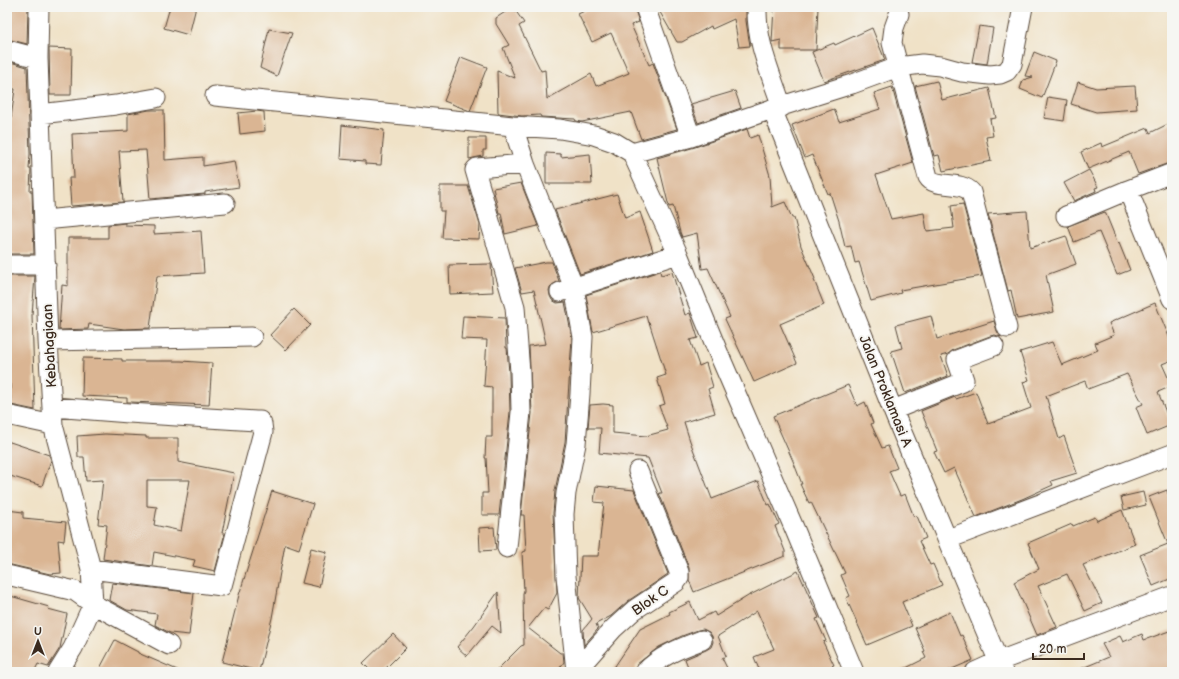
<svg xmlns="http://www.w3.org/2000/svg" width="1179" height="679" font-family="'Balsamiq Sans',sans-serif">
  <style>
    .building { fill: #dab593; fill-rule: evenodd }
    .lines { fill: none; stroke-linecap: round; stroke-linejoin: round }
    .minor-casing { stroke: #564637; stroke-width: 21 }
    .minor { stroke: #fff; stroke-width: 19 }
    .labels { text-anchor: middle; stroke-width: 4; stroke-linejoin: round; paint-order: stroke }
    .street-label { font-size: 14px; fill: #3b2a1e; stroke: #f6f6f2 }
  </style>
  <rect width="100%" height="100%" fill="#f6f6f2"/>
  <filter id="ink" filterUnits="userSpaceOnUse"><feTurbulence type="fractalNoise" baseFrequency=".025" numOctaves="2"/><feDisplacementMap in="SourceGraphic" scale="8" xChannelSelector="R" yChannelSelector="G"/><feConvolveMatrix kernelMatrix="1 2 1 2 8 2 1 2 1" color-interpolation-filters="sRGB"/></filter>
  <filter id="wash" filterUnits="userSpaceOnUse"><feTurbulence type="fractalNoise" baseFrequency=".012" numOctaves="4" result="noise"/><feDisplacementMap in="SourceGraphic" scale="16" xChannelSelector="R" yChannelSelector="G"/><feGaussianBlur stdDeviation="0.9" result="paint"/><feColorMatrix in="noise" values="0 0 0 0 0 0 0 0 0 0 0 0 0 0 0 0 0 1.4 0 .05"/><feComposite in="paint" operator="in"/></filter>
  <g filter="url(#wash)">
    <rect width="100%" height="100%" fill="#f0e2c7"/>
    <g id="blocks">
      <!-- building -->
      <path class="building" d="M 7,7 L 28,7 L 27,44 L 7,39 Z
        M 170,7 L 196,7 L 189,35 L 164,28 Z
        M 513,7 L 524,23 L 519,26 L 541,71 L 545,70 L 547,99 L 591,74 L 596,86 L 629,73 L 611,33 L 592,42 L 578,14 L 593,7 L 634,7 L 639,22 L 631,25 L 649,65 L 653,63 L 677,129 L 641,139 L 631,112 L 582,122 L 576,121 L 575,119 L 541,117 L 540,115 L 522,116 L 498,113 L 497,71 L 515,78 L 503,48 L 509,45 L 496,24 L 496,18 Z
        M 657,7 L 746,7 L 746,21 L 750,46 L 739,47 L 734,19 L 712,29 L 711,26 L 682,42 L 677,42 Z
        M 774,7 L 818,7 L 816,50 L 781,50 L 781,40 L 772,42 Z
        M 979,26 L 993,28 L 987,64 L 972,62 Z
        M 872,28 L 885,60 L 824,81 L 812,52 L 834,43 L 835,45 Z
        M 269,29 L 292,33 L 277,76 L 260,68 Z
        M 49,48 L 72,49 L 71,95 L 50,95 Z
        M 1034,52 L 1056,61 L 1042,98 L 1020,89 L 1023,80 L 1033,77 L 1025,76 Z
        M 461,57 L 487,67 L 470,111 L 444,101 Z
        M 7,61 L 27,67 L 30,154 L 29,169 L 31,169 L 30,191 L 32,191 L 34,254 L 7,254 L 7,132 L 9,133 L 15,89 L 7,88 Z
        M 937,81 L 942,100 L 989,88 L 996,118 L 990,119 L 993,136 L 986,137 L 991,161 L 943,171 L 939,155 L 934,156 L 915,86 Z
        M 1078,82 L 1096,88 L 1135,86 L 1137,109 L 1096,112 L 1071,104 Z
        M 892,87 L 913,163 L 876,175 L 891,219 L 924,213 L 927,231 L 954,228 L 951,206 L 963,204 L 982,276 L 900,290 L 901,293 L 871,301 L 859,262 L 855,263 L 851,246 L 845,247 L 839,221 L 830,193 L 828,194 L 812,155 L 805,158 L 792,125 L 834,109 L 839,122 L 880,109 L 874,93 Z
        M 735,91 L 741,108 L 698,123 L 691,104 Z
        M 1048,97 L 1067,100 L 1064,121 L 1044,118 Z
        M 149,110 L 164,110 L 165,160 L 203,157 L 203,166 L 234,161 L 239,187 L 205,192 L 205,194 L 150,199 L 146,150 L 119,151 L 123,202 L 71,206 L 69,178 L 74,178 L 72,134 L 128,131 L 128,114 Z
        M 257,111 L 264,112 L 265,131 L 240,134 L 238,113 Z
        M 1172,122 L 1172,162 L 1138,174 L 1129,152 L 1088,169 L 1081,152 L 1101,143 L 1102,147 L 1148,128 L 1150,133 Z
        M 342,125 L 384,130 L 381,165 L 365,164 L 365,161 L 340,159 Z
        M 747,129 L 750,138 L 758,135 L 770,176 L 772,207 L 785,202 L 792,218 L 794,218 L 801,246 L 815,279 L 814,280 L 824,305 L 780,324 L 797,363 L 754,382 L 725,319 L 730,317 L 708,268 L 702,269 L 697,233 L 682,237 L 680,232 L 673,206 L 669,207 L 657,158 L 695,147 Z
        M 469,138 L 486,138 L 486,150 L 483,150 L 483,156 L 469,159 Z
        M 546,153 L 561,154 L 561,157 L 590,154 L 592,184 L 546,184 Z
        M 1089,170 L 1098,187 L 1095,188 L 1096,191 L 1074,201 L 1064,183 Z
        M 521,183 L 538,226 L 505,234 L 501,213 L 499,213 L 493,188 Z
        M 440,186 L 468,186 L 480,225 L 479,239 L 442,238 L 444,211 L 440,211 Z
        M 617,194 L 625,218 L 640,212 L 653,251 L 580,274 L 555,210 Z
        M 1027,211 L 1030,248 L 1066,236 L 1076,264 L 1046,275 L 1054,312 L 1017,319 L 1011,290 L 1008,291 L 988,214 Z
        M 1105,212 L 1118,244 L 1119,243 L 1130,270 L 1117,275 L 1099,232 L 1074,242 L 1068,226 Z
        M 125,223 L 125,225 L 154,226 L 154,234 L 201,231 L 204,273 L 157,276 L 150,328 L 124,329 L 89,324 L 88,329 L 59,330 L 62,285 L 68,286 L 68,238 L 108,238 L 108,225 Z
        M 546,262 L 552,262 L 559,281 L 552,285 L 549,290 L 550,296 L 552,300 L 557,303 L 565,302 L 572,338 L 565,442 L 555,491 L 553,513 L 557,593 L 548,610 L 544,608 L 528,628 L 560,653 L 563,653 L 564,662 L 557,672 L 495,672 L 521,646 L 524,645 L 523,593 L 524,591 L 522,552 L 526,551 L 524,515 L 521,515 L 532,413 L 529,346 L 546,344 L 534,290 L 522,292 L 515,268 Z
        M 491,264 L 493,292 L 450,294 L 449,265 Z
        M 660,271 L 661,275 L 672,272 L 685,315 L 690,313 L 698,338 L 690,340 L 699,366 L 706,363 L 713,387 L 708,389 L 715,413 L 684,422 L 690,441 L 712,499 L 758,481 L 768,505 L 770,504 L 779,524 L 775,526 L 785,551 L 785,556 L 694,592 L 689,580 L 689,568 L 659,493 L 662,493 L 648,458 L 599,453 L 601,428 L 588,428 L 590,405 L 603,404 L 613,405 L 613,433 L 646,436 L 668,430 L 659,406 L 665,404 L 657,378 L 666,375 L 649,322 L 648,323 L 646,316 L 593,332 L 586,295 Z
        M 7,276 L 35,276 L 32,315 L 35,410 L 11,405 L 10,383 L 7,383 Z
        M 1155,303 L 1172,344 L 1172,360 L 1162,364 L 1172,386 L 1158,392 L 1171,425 L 1147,435 L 1136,407 L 1143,404 L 1127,374 L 1088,389 L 1085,381 L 1046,396 L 1059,439 L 1064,436 L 1077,473 L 1051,481 L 1053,485 L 1022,499 L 976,517 L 954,468 L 944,473 L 934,452 L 937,451 L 921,411 L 955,397 L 956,399 L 976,392 L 988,424 L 1031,408 L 1023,382 L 1029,380 L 1020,352 L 1052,342 L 1062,365 L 1098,350 L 1095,343 L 1114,335 L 1109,323 Z
        M 294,309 L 310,325 L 286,350 L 270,335 Z
        M 463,316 L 505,318 L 506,348 L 507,348 L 509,373 L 510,412 L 499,515 L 482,515 L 482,493 L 488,493 L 486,458 L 485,458 L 486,437 L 492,437 L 492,387 L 484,386 L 487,340 L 461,339 Z
        M 931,316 L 937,339 L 994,321 L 997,331 L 1001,337 L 995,335 L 990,336 L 953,350 L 948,354 L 941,356 L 948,376 L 905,393 L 891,351 L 902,348 L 896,325 Z
        M 83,358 L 122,359 L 122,361 L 181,361 L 212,363 L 209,405 L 130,402 L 127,402 L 127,398 L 82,396 Z
        M 848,385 L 857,406 L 865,402 L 873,423 L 871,424 L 882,448 L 888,446 L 897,468 L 889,471 L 900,496 L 905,494 L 914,517 L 917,516 L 926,538 L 919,541 L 930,565 L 933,564 L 942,585 L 902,602 L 912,626 L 867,645 L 846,598 L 850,596 L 841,575 L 845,573 L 811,502 L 809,503 L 800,484 L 802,484 L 793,461 L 773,416 Z
        M 105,434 L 146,436 L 146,438 L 178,438 L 178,462 L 234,473 L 222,533 L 225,533 L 215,571 L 193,566 L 195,560 L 154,552 L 152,566 L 103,559 L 107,525 L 98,524 L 103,480 L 86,481 L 84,457 L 78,457 L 77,436 ZM 147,480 L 190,480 L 181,531 L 154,525 L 157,507 L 147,506 Z
        M 7,441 L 49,455 L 51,460 L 42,486 L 7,475 Z
        M 596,486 L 634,490 L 668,574 L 628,601 L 611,616 L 596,624 L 598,629 L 584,645 L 583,630 L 592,619 L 579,598 L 581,556 L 598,556 L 604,503 L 594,502 Z
        M 1167,490 L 1168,494 L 1172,492 L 1172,578 L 1153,586 L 1140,555 L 1168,544 L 1149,497 Z
        M 272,491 L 313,504 L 299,549 L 285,544 L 272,618 L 259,671 L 222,662 L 239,595 Z
        M 1143,492 L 1146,505 L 1124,510 L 1121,497 Z
        M 7,510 L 23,512 L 23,518 L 66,522 L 64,541 L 58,540 L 61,573 L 50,574 L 7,564 Z
        M 1122,510 L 1135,544 L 1083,565 L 1102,603 L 1085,611 L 1067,574 L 1038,586 L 1057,627 L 1037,635 L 1014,582 L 1039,569 L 1028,543 L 1072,524 L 1073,526 L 1095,517 L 1097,521 Z
        M 494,527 L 496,550 L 480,551 L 479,528 Z
        M 311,548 L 327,552 L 319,587 L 302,583 Z
        M 798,571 L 819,618 L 816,619 L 826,641 L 823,642 L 834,665 L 831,666 L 833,672 L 760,672 L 754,657 L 774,649 L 757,611 L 718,636 L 726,656 L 722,658 L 729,672 L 690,672 L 685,659 L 706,650 L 711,647 L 713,642 L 712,636 L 709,632 L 703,629 L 698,630 L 682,636 L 659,647 L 637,664 L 634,672 L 611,672 L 640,629 L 670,614 L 669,612 L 690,602 L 698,620 L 714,612 L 716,616 L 748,596 Z
        M 112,583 L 194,593 L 189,635 L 170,633 L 155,625 L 157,614 L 127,610 L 109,600 Z
        M 498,592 L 501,633 L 492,626 L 467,656 L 457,647 L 474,626 Z
        M 7,595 L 49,607 L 48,609 L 67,614 L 60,648 L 48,667 L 38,664 L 34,672 L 7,672 Z
        M 950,612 L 960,636 L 962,635 L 973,660 L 945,672 L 898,672 L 926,658 L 923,652 L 925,651 L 915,628 Z
        M 1172,630 L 1172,669 L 1164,672 L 1073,672 L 1109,657 L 1102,644 L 1120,636 L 1123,642 L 1142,634 L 1144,640 Z
        M 393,634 L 406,648 L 382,672 L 372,672 L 363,663 Z
        M 115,640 L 138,652 L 138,653 L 182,672 L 98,672 Z"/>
    </g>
  </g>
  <g filter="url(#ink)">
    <use href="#blocks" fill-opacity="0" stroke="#564637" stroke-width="1"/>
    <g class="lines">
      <!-- minor casing -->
      <g class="minor-casing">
        <path id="minor" d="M 39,7 L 38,58 L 40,114 L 48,341 L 53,425 L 91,569 L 93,604 L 73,648 L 58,672
          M 645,7 L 691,137
          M 757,7 C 756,42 771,74 782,107
          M 899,14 L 894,28 L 892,43 L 928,177 C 935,189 960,180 971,192 L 1007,328
          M 7,50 L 38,58
          M 215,96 L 513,126 L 560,129 L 594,135 L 614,142 L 632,153 L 678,254 L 718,352 L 795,530 L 854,672
          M 772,109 L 896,418 L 1003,672
          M 40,114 L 116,105 L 156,98
          M 513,126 L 525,164 L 574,288 L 583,337 L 580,394 L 576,444 L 566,493 L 564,514 L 566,576 L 576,671
          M 632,153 L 691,137 L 772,109 L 852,84 L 898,67 L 922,64 L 940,66 L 962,72 L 990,75 L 1000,74 L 1007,71 L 1012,64 L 1023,7
          M 1128,190 L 1172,173
          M 1066,216 L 1128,190 L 1172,299
          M 44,220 L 225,203
          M 7,265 L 46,265
          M 560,292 L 678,254
          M 48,341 L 252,337
          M 53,407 L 129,413 L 256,421 L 260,421 L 262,424 L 263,432 L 222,586 L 91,569
          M 893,410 L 963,382 L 964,380 L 957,360 L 994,346
          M 7,415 L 53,425
          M 948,539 L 1172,454
          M 507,548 L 521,412 L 520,372 L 515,307 L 475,170 L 477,168 L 525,164
          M 7,575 L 75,591 L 93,604 L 169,645
          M 575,672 L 613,629 L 634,610 L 676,582 L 679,578 L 679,572 L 638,471
          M 645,672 C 661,655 681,648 702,640
          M 975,672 L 999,661 L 1172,596"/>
      </g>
      <!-- minor -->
      <use href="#minor" class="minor"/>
    </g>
  </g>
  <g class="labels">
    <!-- street labels -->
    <g class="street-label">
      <text transform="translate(49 346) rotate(-93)" y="5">Kebahagiaan</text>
      <text transform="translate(886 391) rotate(68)" y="5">Jalan Proklamasi A</text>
      <text transform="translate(650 600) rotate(-35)" y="5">Blok C</text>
    </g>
  </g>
  <!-- margin -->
  <rect width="1179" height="679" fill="none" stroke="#f6f6f2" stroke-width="24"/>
  <!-- north arrow -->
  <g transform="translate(38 641)" stroke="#f6f6f2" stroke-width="3" paint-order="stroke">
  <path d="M0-3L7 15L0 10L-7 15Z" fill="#3b2a1e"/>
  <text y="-6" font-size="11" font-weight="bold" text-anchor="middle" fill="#3b2a1e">U</text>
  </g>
  <!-- scale -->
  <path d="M1033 653v6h51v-6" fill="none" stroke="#3b2a1e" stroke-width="2"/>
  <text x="1039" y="653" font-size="12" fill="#3b2a1e" stroke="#f6f6f2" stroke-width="3" paint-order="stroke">20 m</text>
</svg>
